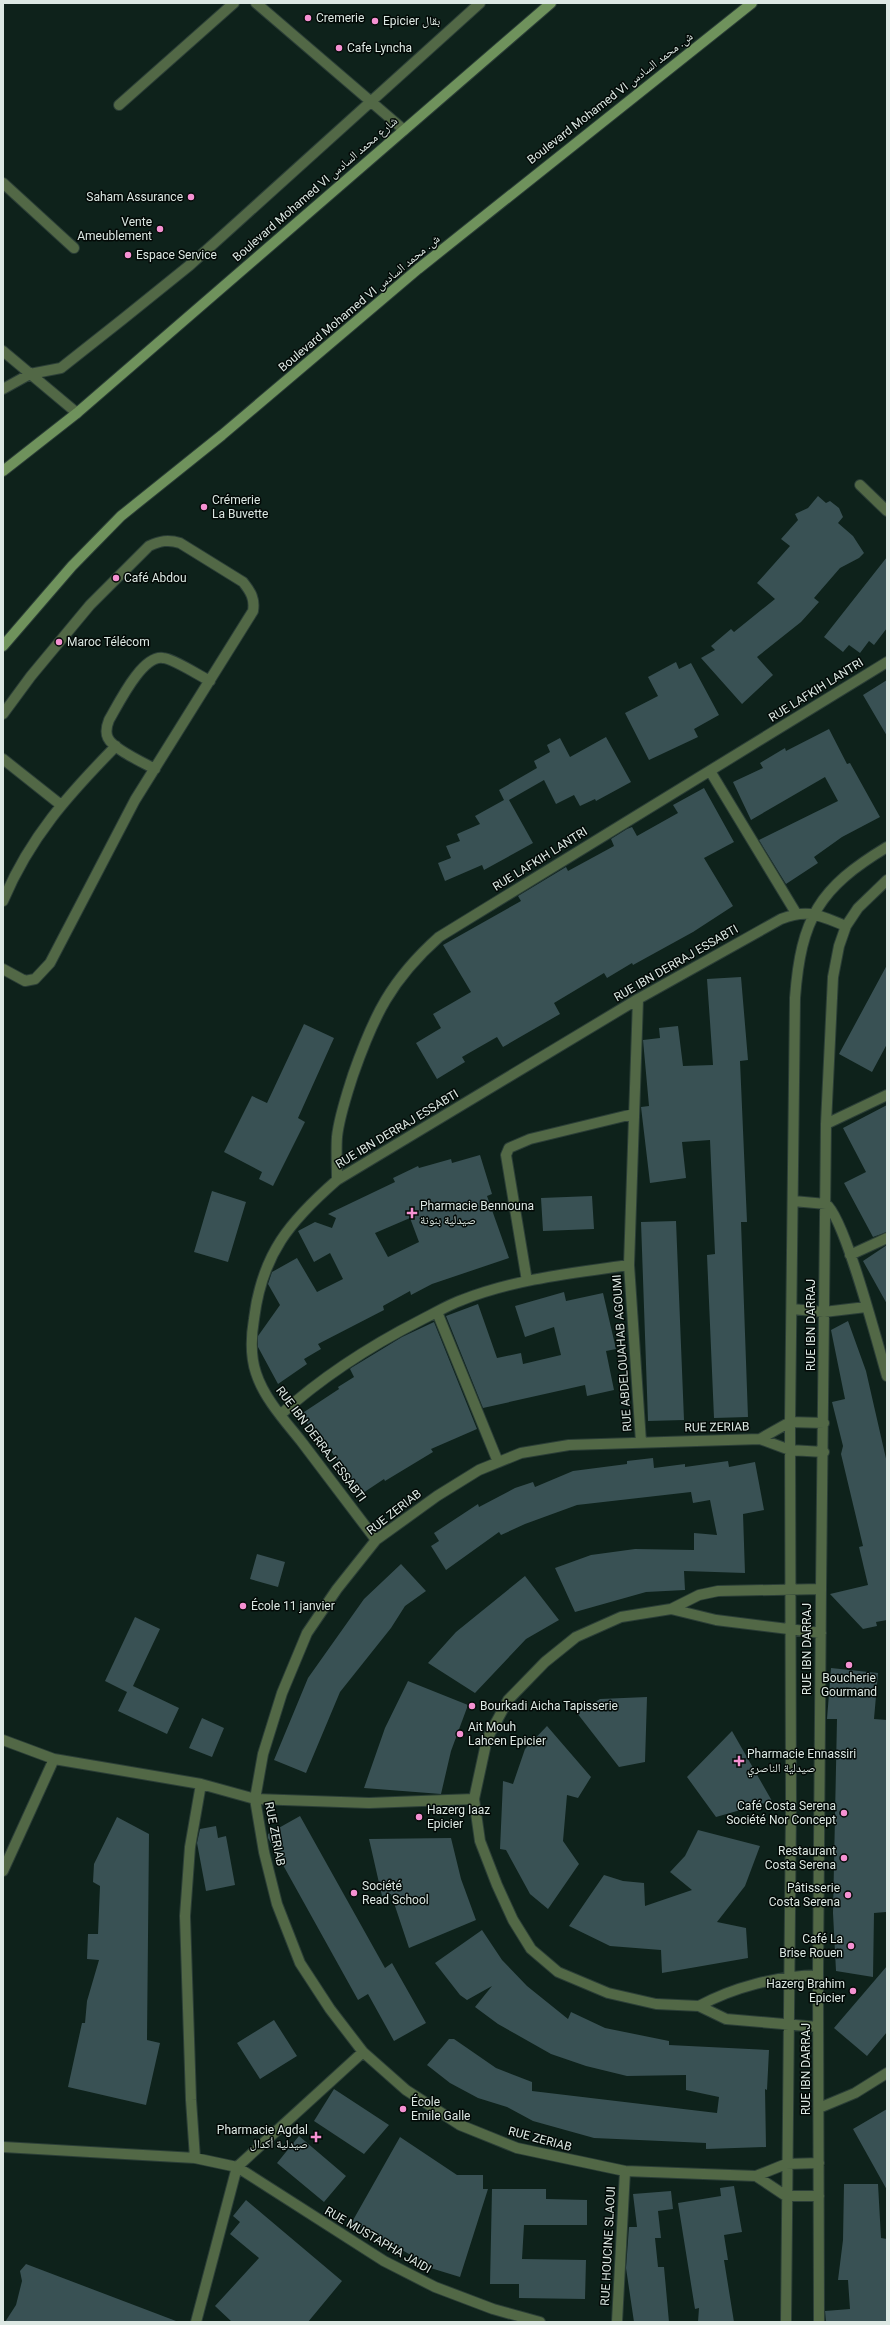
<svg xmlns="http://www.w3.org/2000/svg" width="890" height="2325" font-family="Roboto,'Noto Naskh Arabic',sans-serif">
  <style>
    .building { fill: #395154; fill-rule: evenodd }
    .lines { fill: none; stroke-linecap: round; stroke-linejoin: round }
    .minor-casing { stroke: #2b3e37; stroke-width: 12 }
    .secondary-casing { stroke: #2b3e37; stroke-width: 12 }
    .minor { stroke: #526846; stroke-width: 10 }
    .secondary { stroke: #6f925c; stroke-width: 10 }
    .poi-dot { fill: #f591d2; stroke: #030a07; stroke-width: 1.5 }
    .labels { text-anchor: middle; stroke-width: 3; stroke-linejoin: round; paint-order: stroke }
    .poi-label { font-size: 12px; fill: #dce8e3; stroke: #030a07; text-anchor: start }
    .street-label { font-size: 12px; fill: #dce8e3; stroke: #030a07 }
  </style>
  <rect width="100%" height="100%" fill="#0e221b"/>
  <!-- building -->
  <path class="building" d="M 818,496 L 826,503 L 830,501 L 839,508 L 843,517 L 838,523 L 853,536 L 864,553 L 859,558 L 840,568 L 814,598 L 819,602 L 801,622 L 757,657 L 773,675 L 742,704 L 701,658 L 715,650 L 711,646 L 731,629 L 734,632 L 775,599 L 757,583 L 790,546 L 781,539 L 798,520 L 795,514 L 808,508 Z
    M 887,557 L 887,628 L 874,645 L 869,641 L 860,653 L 849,645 L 843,652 L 824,637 Z
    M 676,662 L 679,669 L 691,663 L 719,715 L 694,729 L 698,737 L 649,760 L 625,713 L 658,696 L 648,677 Z
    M 887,680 L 887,736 L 863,695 Z
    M 829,729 L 847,764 L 850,763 L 880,817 L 842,837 L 814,857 L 818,863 L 786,884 L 759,840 L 838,801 L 825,777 L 751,820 L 733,782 L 763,768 L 760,763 L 785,748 L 786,751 Z
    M 606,737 L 631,782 L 596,801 L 595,799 L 580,806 L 574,795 L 556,804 L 544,780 L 509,800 L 533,843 L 484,870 L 482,865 L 445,881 L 438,863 L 451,858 L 446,846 L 460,841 L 457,834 L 480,824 L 475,816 L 504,800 L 499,790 L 537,768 L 534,761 L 550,752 L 547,745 L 560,738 L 570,757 Z
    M 704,788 L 734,842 L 704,858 L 733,906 L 693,932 L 633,965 L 632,963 L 607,978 L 604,973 L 554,1003 L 560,1014 L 503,1047 L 497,1037 L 462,1057 L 465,1062 L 437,1079 L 416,1043 L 441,1028 L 433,1014 L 471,992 L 443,945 L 521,901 L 518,896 L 566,867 L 568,871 L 614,846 L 611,839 L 627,829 L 632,827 L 637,836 L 678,813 L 673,805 Z
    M 887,965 L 887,1044 L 872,1072 L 839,1054 Z
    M 741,977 L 748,1060 L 740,1061 L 747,1222 L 741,1222 L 748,1417 L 714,1418 L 707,1255 L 715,1254 L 710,1140 L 682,1142 L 686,1178 L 650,1183 L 641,1107 L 649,1106 L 643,1040 L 660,1038 L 659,1028 L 678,1026 L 683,1066 L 713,1065 L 707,979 Z
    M 304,1024 L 334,1038 L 298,1118 L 305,1122 L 273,1186 L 259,1179 L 262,1172 L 224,1152 L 252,1096 L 267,1103 Z
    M 887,1105 L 887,1232 L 873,1237 L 844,1183 L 866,1172 L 843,1128 Z
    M 480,1155 L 492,1194 L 487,1196 L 509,1258 L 432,1284 L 411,1295 L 410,1291 L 383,1306 L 384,1310 L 318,1344 L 321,1349 L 304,1359 L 307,1364 L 278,1384 L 258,1347 L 258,1336 L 280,1305 L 268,1284 L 272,1272 L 297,1258 L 317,1292 L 343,1279 L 330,1253 L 314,1262 L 298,1231 L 315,1222 L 332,1228 L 336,1218 L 328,1214 L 395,1182 L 393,1178 L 418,1166 L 419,1168 L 451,1159 L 452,1163 ZM 410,1218 L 419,1242 L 388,1257 L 375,1233 Z
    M 212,1191 L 246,1202 L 228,1262 L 194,1252 Z
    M 592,1196 L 594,1229 L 543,1231 L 541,1198 Z
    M 676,1221 L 684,1420 L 648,1421 L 641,1222 Z
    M 887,1245 L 887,1304 L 863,1261 Z
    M 564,1292 L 566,1301 L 603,1293 L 616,1349 L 606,1351 L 614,1390 L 587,1396 L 585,1385 L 483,1408 L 446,1316 L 478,1304 L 497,1358 L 521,1353 L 523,1364 L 561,1355 L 554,1327 L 525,1337 L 515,1306 Z
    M 848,1321 L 866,1371 L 887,1463 L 887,1620 L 876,1622 L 877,1626 L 863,1629 L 830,1594 L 868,1585 L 859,1547 L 863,1546 L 841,1454 L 843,1446 L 832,1402 L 845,1399 L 831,1330 Z
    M 434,1322 L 477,1429 L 431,1449 L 433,1452 L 385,1481 L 384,1479 L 360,1495 L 325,1442 L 321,1445 L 301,1414 L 339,1389 L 338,1387 L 354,1377 L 350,1369 L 351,1368 L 402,1337 Z
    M 653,1458 L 654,1468 L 685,1464 L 685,1467 L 728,1461 L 729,1467 L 755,1462 L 764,1510 L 743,1514 L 745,1573 L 684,1571 L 685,1590 L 646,1592 L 575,1612 L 555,1568 L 591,1555 L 635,1549 L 694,1550 L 694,1533 L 717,1535 L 710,1500 L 693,1503 L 691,1492 L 577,1505 L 525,1524 L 501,1535 L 499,1532 L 446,1570 L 431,1546 L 439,1541 L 434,1533 L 478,1504 L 479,1507 L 515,1488 L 533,1482 L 535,1487 L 573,1471 L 627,1464 L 627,1461 Z
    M 257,1554 L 285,1562 L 278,1587 L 250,1579 Z
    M 401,1564 L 426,1591 L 405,1606 L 391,1628 L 340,1692 L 306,1773 L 274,1760 L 308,1678 L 364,1599 Z
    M 525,1576 L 559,1620 L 526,1639 L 475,1693 L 428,1663 L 456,1632 Z
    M 135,1617 L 160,1629 L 133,1686 L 179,1708 L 167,1734 L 118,1711 L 127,1692 L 105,1681 Z
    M 831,1668 L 878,1673 L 874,1719 L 887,1720 L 887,1900 L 886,1912 L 874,1913 L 873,1977 L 836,1971 L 833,1913 L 837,1719 L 827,1719 Z
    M 408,1681 L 468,1705 L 451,1751 L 441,1794 L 364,1788 L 385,1728 Z
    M 647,1697 L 645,1762 L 619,1767 L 577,1713 L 600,1699 Z
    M 202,1718 L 224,1728 L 212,1757 L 189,1748 Z
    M 547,1726 L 591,1777 L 578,1798 L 567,1795 L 563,1841 L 579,1864 L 548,1909 L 530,1894 L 506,1850 L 500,1849 L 503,1781 L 513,1784 L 525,1749 Z
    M 732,1731 L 772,1801 L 716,1817 L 687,1777 Z
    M 300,1816 L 385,1968 L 392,1963 L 426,2023 L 394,2041 L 368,1994 L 358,2000 L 268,1838 L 268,1834 Z
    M 117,1817 L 149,1834 L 147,2040 L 160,2043 L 146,2105 L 68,2087 L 82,2023 L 85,2023 L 87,2001 L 99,1960 L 87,1959 L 88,1934 L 98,1934 L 100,1886 L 93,1882 L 94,1864 Z
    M 216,1826 L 218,1838 L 226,1836 L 235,1885 L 206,1891 L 197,1843 L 200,1829 Z
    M 698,1830 L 760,1846 L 745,1886 L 717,1922 L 746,1928 L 748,1958 L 662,1973 L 661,1950 L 610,1946 L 569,1926 L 604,1875 L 623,1881 L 644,1883 L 645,1906 L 692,1890 L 670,1872 L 685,1856 Z
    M 451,1838 L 461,1879 L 476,1920 L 409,1948 L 391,1894 L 382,1896 L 369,1839 Z
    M 482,1930 L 502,1960 L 527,1986 L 568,2019 L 571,2012 L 605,2028 L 669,2041 L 669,2045 L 769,2050 L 767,2090 L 765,2089 L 766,2147 L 706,2149 L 706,2143 L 594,2138 L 533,2121 L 507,2107 L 478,2098 L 450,2083 L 427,2065 L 449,2039 L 454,2039 L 496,2068 L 532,2082 L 532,2091 L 717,2113 L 719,2097 L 686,2090 L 686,2075 L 627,2076 L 586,2066 L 551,2054 L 498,2024 L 475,2007 L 492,1986 L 467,2000 L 460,1995 L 435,1963 Z
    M 887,1966 L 887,2032 L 867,2056 L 834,2028 Z
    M 274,2020 L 297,2056 L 260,2079 L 237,2043 Z
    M 334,2089 L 389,2125 L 364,2154 L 314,2121 Z
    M 887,2109 L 887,2190 L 853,2129 Z
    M 299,2136 L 346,2176 L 324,2202 L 277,2163 Z
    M 400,2137 L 457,2175 L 483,2175 L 483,2189 L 488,2189 L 460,2277 L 424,2266 L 425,2263 L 352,2222 Z
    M 844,2184 L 878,2184 L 881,2238 L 887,2239 L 887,2322 L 826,2322 L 825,2311 L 850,2309 L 848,2280 L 838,2280 L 843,2240 Z
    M 734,2186 L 742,2232 L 724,2235 L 728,2260 L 724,2260 L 734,2322 L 698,2322 L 699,2308 L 695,2309 L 678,2203 L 721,2196 L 720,2188 Z
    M 492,2189 L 546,2189 L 546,2199 L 587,2200 L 587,2225 L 524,2225 L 522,2259 L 586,2260 L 585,2299 L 519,2298 L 519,2284 L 490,2284 Z
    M 671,2191 L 673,2209 L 658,2211 L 661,2238 L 655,2238 L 658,2267 L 664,2267 L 669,2322 L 634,2322 L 626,2268 L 629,2227 L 637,2227 L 633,2194 Z
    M 246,2200 L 342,2281 L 308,2322 L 232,2322 L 215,2306 L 259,2258 L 230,2234 L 240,2222 L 233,2216 Z
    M 26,2264 L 176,2321 L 176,2322 L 5,2322 L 16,2305 L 22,2281 L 20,2271 Z"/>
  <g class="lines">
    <!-- minor casing -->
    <g class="minor-casing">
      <path id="minor" d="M 256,3 L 404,130
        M 119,105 L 234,3
        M 3,183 L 74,248
        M 3,351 L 77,413
        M 3,389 L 30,374 L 61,368 L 123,319 L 190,265 L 480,3
        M 860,485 L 887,511
        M 3,714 L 31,676 L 90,605 L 149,546 C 160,541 168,539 180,543 L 243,582 C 251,592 255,599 253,611 L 135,800 L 50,963 L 35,979 L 25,981 L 3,969
        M 3,759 L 61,805
        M 155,769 C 144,763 113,749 108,738 C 105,732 107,725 109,720 C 119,703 142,655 163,658 C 172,658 200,676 210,681
        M 710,771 L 796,913
        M 3,901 C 30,837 68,795 116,746
        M 638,999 L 629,1265 L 641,1442
        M 826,1124 L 887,1095
        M 337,1180 C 337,1166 336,1151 337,1137 C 339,1117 347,1094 353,1075 C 374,1015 391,980 439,937 L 887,662
        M 793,1201 L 826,1204 C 845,1218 878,1346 887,1376
        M 850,1255 L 887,1238
        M 527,1281 L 506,1155 L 509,1148 L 530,1139 L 633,1114
        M 792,1309 L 824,1312 L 866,1307
        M 437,1312 L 498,1462
        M 280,1415 C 323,1376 370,1346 421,1320 C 435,1313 448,1305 462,1300 C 515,1279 573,1273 629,1265
        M 760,1439 L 790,1422 L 824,1423
        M 376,1540 C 351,1507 326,1474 301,1441 C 285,1421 264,1398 256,1373 C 250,1355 251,1337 254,1319 C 262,1254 290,1221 337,1180 L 638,999 L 781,919 C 809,908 820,916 846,926
        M 671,1609 L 716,1620 L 821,1633
        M 3,1740 L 54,1759 L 201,1784 L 255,1799 L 369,1803 L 474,1799
        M 3,1871 L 54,1759
        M 699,2006 C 734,1987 777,1976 818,1975
        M 818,2027 L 726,2019 L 699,2006 L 656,2004 L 608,1993 L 558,1972 L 531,1949 L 513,1920 L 497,1885 L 480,1841 L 474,1799 L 487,1739 L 508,1700 L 545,1662 L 576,1637 L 621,1617 L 671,1609 L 699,1595 L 718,1591 L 821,1589
        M 819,2108 L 855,2093 L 887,2073
        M 3,2147 L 195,2158 L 237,2167 L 384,2261 L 435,2287 L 493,2309 L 540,2322
        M 195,2158 L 191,2100 L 185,1916 L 190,1847 L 201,1784
        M 819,2163 L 786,2164 L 756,2176 L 625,2171 L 517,2148 L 460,2125 L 406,2090 L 363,2052 L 330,2009 L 300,1963 L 277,1904 L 264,1852 L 255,1799 L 263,1754 L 282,1693 L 307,1633 L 337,1589 L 376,1540 L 437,1496 L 479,1470 L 521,1453 L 569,1445 L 760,1439 L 790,1450 L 824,1452
        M 756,2176 L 786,2196 L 819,2196
        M 196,2322 L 237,2167 L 363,2052
        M 617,2322 L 625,2171
        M 786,2322 L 791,1807 L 790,1422 L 795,998 C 801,918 819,888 887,847
        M 819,2322 L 818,1975 L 821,1589 L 826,1124 L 833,977 L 839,946 L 846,926 L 858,908 L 887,880"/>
    </g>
    <!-- secondary casing -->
    <g class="secondary-casing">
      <path id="secondary" d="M 3,471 L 77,413 L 551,3
        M 3,646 L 72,566 L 121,516 L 222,435 L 418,269 L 752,3"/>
    </g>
    <!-- minor -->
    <use href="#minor" class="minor"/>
    <!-- secondary -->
    <use href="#secondary" class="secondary"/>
  </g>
  <!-- markers -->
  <g class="poi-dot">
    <circle cx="308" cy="18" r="4"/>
    <circle cx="375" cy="21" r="4"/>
    <circle cx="339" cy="48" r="4"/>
    <circle cx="191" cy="197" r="4"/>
    <circle cx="160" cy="229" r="4"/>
    <circle cx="128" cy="255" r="4"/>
    <circle cx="204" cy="507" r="4"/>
    <circle cx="116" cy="578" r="4"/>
    <circle cx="59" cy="642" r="4"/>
    <path d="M410 1207h4v4h4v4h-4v4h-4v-4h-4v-4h4z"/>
    <circle cx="243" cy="1606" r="4"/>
    <circle cx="849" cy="1665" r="4"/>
    <circle cx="472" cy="1706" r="4"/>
    <circle cx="460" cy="1734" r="4"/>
    <path d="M737 1755h4v4h4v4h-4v4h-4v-4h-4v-4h4z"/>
    <circle cx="844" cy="1813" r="4"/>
    <circle cx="419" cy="1817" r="4"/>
    <circle cx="844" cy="1858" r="4"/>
    <circle cx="354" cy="1893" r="4"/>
    <circle cx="848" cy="1895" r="4"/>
    <circle cx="851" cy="1946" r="4"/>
    <circle cx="853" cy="1991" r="4"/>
    <circle cx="403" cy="2109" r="4"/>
    <path d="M314 2131h4v4h4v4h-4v4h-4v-4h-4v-4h4z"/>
  </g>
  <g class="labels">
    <!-- poi labels -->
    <g class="poi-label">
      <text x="316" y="22">Cremerie</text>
      <text x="383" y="25">Epicier بقال</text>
      <text x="347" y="52">Cafe Lyncha</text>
      <text x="183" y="201" text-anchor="end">Saham Assurance</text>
      <text x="152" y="226" text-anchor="end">Vente<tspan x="152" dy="14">Ameublement</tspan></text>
      <text x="136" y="259">Espace Service</text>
      <text x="212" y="504">Crémerie<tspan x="212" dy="14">La Buvette</tspan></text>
      <text x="124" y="582">Café Abdou</text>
      <text x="67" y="646">Maroc Télécom</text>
      <text x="420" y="1210">Pharmacie Bennouna<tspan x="420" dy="14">صيدلية بنونة</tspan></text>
      <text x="251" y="1610">École 11 janvier</text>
      <text x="849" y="1682" text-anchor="middle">Boucherie<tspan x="849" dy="14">Gourmand</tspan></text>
      <text x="480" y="1710">Bourkadi Aicha Tapisserie</text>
      <text x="468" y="1731">Ait Mouh<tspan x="468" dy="14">Lahcen Epicier</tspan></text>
      <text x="747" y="1758">Pharmacie Ennassiri<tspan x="747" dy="14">صيدلية الناصري</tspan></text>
      <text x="836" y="1810" text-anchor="end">Café Costa Serena<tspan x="836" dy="14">Société Nor Concept</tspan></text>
      <text x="427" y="1814">Hazerg Iaaz<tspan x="427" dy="14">Epicier</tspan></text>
      <text x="836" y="1855" text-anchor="end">Restaurant<tspan x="836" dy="14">Costa Serena</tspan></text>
      <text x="362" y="1890">Société<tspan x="362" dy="14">Read School</tspan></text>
      <text x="840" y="1892" text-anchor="end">Pâtisserie<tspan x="840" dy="14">Costa Serena</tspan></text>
      <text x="843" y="1943" text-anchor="end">Café La<tspan x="843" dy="14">Brise Rouen</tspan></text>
      <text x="845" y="1988" text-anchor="end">Hazerg Brahim<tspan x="845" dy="14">Epicier</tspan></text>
      <text x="411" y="2106">École<tspan x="411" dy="14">Emile Galle</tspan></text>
      <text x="308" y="2134" text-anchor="end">Pharmacie Agdal<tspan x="308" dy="14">صيدلية أكدال</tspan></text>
    </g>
    <!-- street labels -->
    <g class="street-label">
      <text transform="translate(610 98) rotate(-38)" y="4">Boulevard Mohamed VI ش. محمد السادس</text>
      <text transform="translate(315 189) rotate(-41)" y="4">Boulevard Mohamed VI شارع محمد السادس</text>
      <text transform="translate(359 303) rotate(-40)" y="4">Boulevard Mohamed VI ش. محمد السادس</text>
      <text transform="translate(816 690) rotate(-32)" y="4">RUE LAFKIH LANTRI</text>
      <text transform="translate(540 859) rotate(-32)" y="4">RUE LAFKIH LANTRI</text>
      <text transform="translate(676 963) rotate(-30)" y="4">RUE IBN DERRAJ ESSABTI</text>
      <text transform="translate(397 1129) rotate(-31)" y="4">RUE IBN DERRAJ ESSABTI</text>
      <text transform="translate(811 1325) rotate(-90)" y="4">RUE IBN DARRAJ</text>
      <text transform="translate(622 1353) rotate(-94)" y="4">RUE ABDELOUAHAB AGOUMI</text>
      <text transform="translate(717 1427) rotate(-1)" y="4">RUE ZERIAB</text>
      <text transform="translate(321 1444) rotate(53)" y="4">RUE IBN DERRAJ ESSABTI</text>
      <text transform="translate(394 1512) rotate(-38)" y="4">RUE ZERIAB</text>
      <text transform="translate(807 1649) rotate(-90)" y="4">RUE IBN DARRAJ</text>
      <text transform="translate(275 1834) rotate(79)" y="4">RUE ZERIAB</text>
      <text transform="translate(806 2069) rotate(-90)" y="4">RUE IBN DARRAJ</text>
      <text transform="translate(540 2139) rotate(15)" y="4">RUE ZERIAB</text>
      <text transform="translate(378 2240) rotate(30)" y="4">RUE MUSTAPHA JAIDI</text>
      <text transform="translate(608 2246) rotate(-87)" y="4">RUE HOUCINE SLAOUI</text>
    </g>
  </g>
  <!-- border -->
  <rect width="890" height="2325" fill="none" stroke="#dce8e3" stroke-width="8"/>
</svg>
